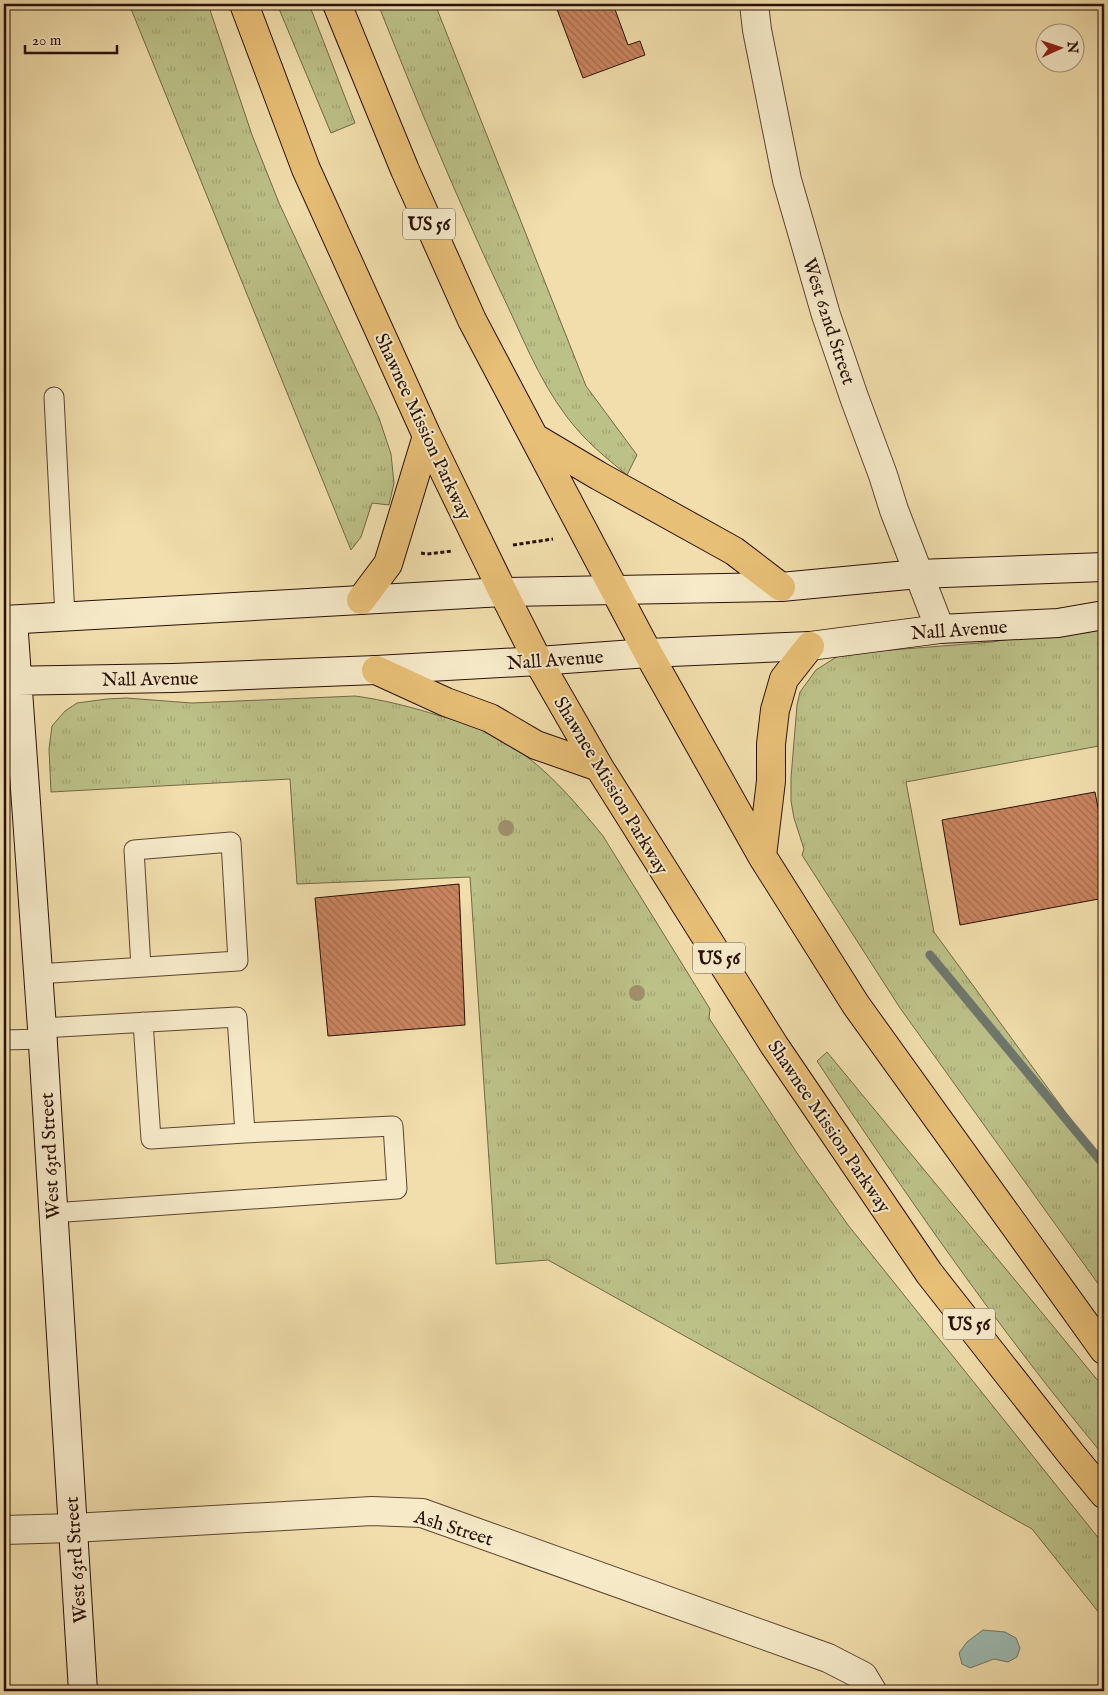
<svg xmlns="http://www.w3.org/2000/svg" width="1108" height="1695" font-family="'IM FELL English',serif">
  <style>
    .grass { fill: url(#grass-tufts); stroke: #726847 }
    .water { fill: #9cbbb1; stroke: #6e776d }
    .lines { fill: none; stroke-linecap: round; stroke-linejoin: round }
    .stream { stroke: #6e776d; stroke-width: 9 }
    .building { fill: url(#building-back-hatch); stroke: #291006 }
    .lane-casing { stroke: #5b4430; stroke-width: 21 }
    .street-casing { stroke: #5b4430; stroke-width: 30 }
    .secondary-casing { stroke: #291006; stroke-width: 30 }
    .highway-casing { stroke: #291006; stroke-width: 30 }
    .path { stroke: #291006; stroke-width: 3; stroke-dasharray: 4 2.5; stroke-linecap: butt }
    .lane { stroke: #f6eac9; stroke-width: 19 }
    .street { stroke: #f6eac9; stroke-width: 28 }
    .secondary { stroke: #f6eac9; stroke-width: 28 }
    .highway { stroke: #e8bf76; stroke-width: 28 }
    .tree { fill: #9f8f6a }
    .labels { text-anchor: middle; stroke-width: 4; stroke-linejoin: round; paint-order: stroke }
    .shield { fill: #f6eac9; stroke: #665140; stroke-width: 1 }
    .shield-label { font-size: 18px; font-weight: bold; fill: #291006 }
    .street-label { font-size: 19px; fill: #291006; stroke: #f6eac9 }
  </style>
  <defs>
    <pattern id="grass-tufts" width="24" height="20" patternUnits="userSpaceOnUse" patternTransform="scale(1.25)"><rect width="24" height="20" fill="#bcc188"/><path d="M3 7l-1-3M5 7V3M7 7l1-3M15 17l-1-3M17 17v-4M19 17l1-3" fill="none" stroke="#a2a574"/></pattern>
    <pattern id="building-back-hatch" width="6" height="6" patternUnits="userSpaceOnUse" patternTransform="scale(1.25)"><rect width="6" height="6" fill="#ca8560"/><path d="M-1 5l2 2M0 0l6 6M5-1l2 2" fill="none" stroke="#a46b4d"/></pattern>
  </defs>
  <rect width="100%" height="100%" fill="#f1deac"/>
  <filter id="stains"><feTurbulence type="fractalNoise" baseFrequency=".004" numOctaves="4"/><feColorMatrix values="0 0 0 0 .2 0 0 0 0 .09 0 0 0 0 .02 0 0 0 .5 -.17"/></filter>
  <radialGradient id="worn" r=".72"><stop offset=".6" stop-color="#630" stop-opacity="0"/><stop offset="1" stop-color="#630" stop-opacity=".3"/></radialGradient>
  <!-- grass -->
  <path class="grass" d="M 129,4 L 208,4 L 252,135 L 279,203 L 379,418 L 391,454 L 394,483 L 389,505 L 372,503 L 361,537 L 351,550 Z
    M 277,4 L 309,4 L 355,123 L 331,133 Z
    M 378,4 L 435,4 L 586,386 L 637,455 L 627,475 C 604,456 586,442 567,417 C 538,379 521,333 500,290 C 456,196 416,100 378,4 Z
    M 1104,623 L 1104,745 L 906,782 L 934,932 L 1104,1165 L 1104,1292 L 900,1008 L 802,855 L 804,849 L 794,818 L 791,801 L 791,778 L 797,705 L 800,692 L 816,670 L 841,654 L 992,642 Z
    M 355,696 C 384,700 412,707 440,716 C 461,722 482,727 501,739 C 542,763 573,799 603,836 L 710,1009 L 709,1018 L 797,1153 L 848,1225 L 1104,1545 L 1104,1619 L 1032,1529 L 548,1260 L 496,1264 L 470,877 L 297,884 L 290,779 L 51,792 L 49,749 L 52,726 L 65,711 L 77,703 L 107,699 L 126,698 L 192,703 Z
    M 827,1052 L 1104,1388 L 1104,1456 C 1000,1331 907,1197 817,1061 Z"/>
  <!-- water -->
  <path class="water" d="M 983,1630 L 1005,1632 L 1016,1638 L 1020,1648 L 1017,1657 L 1008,1662 L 994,1659 L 970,1668 L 962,1664 L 959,1653 L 967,1642 Z"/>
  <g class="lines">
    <!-- stream -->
    <path class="stream" d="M 930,955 L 1104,1165"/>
  </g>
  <!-- building -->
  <path class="building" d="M 555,4 L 613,4 L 628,45 L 640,41 L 645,55 L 583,78 Z
    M 1095,792 L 1104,840 L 1104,898 L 960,925 L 942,820 Z
    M 459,884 L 465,1025 L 328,1036 L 315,898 Z"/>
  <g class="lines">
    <!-- lane casing -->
    <g class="lane-casing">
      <path id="lane" d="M 54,397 L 65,617
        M 37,974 L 238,961 L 231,842 L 134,850 L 141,967
        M 42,1028 L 237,1017 L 245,1133 L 151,1139 L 143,1022
        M 4,1040 L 42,1039
        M 52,1213 L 397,1189 L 393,1126 L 245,1133"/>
    </g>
    <!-- street casing -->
    <g class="street-casing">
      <path id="street" d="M 754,4 L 757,30 L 787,180 L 826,315 L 854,397 L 883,475 L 894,510 L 940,629
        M 4,1530 L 73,1528 L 372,1511 L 422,1513 L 828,1658 L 863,1676 L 872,1691"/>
    </g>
    <!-- secondary casing -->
    <g class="secondary-casing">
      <path id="secondary" d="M 4,620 L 503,592 L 781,587 L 918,574 L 1104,567
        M 13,620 L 42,1028 L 83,1691
        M 4,681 L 173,678 L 376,670 L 538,661 L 648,653 L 810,646 L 940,629 L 1058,623 L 1104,615"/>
    </g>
    <!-- highway casing -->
    <g class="highway-casing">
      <path id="highway" d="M 244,4 L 306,169 L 427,436 L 503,592 L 538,661 L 599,767 L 774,1045 L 929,1273 L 1071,1454 L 1104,1494
        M 337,4 L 405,170 L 472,320 L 648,653 L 762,856 L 856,1005 L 1104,1350
        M 535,438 L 599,476 L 734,551 L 781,587
        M 361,600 L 388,564 L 427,436
        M 376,670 L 446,702 L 490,718 L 536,745 L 599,767
        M 762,856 L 771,781 L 771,744 L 775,710 L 784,679 L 810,646"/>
    </g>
    <!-- path -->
    <path class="path" d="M 513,545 L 553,539
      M 421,553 L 427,554 L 452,551"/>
    <!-- lane -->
    <use href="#lane" class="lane"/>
    <!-- street -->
    <use href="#street" class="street"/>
    <!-- secondary -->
    <use href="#secondary" class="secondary"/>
    <!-- highway -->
    <use href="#highway" class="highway"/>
  </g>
  <!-- trees -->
  <g class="tree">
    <circle cx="506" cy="828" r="8"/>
    <circle cx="637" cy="993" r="8"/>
  </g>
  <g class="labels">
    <!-- shield labels -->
    <g class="shield">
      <rect x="403" y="208.5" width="52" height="31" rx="4"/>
      <rect x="693" y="942.5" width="52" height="31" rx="4"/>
      <rect x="943" y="1308.5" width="52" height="31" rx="4"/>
    </g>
    <g class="shield-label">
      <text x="429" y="230">US 56</text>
      <text x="719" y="964">US 56</text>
      <text x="969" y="1330">US 56</text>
    </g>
    <!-- street labels -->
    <g class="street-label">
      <text transform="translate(830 321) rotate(72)" y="7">West 62nd Street</text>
      <text transform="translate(424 426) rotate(65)" y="7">Shawnee Mission Parkway</text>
      <text transform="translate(959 629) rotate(-4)" y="7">Nall Avenue</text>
      <text transform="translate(555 659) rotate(-4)" y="7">Nall Avenue</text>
      <text transform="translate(150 678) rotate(-1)" y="7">Nall Avenue</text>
      <text transform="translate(612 785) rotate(59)" y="7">Shawnee Mission Parkway</text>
      <text transform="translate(830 1126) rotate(56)" y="7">Shawnee Mission Parkway</text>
      <text transform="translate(49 1156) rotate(-93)" y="7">West 63rd Street</text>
      <text transform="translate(454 1527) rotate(17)" y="7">Ash Street</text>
      <text transform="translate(75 1560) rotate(-94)" y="7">West 63rd Street</text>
    </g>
  </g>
  <!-- margin -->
  <rect width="1108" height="1695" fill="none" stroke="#f1deac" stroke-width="20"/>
  <rect x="5" y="5" width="1098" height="1685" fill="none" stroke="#291006" stroke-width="2.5"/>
  <rect x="10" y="10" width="1088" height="1675" fill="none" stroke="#291006"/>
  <!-- north arrow -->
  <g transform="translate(1060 48) rotate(87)"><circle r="24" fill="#f6eac9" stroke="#a4937b"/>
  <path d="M0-4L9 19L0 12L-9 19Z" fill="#8f2418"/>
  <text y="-8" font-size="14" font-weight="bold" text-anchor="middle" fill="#291006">N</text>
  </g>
  <!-- scale -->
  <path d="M25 45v8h92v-8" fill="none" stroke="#291006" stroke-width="2.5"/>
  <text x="32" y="45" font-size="15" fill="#291006" stroke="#f6eac9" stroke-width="4" paint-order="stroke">20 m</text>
  <rect width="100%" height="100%" filter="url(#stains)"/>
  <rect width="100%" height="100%" fill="url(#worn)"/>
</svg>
